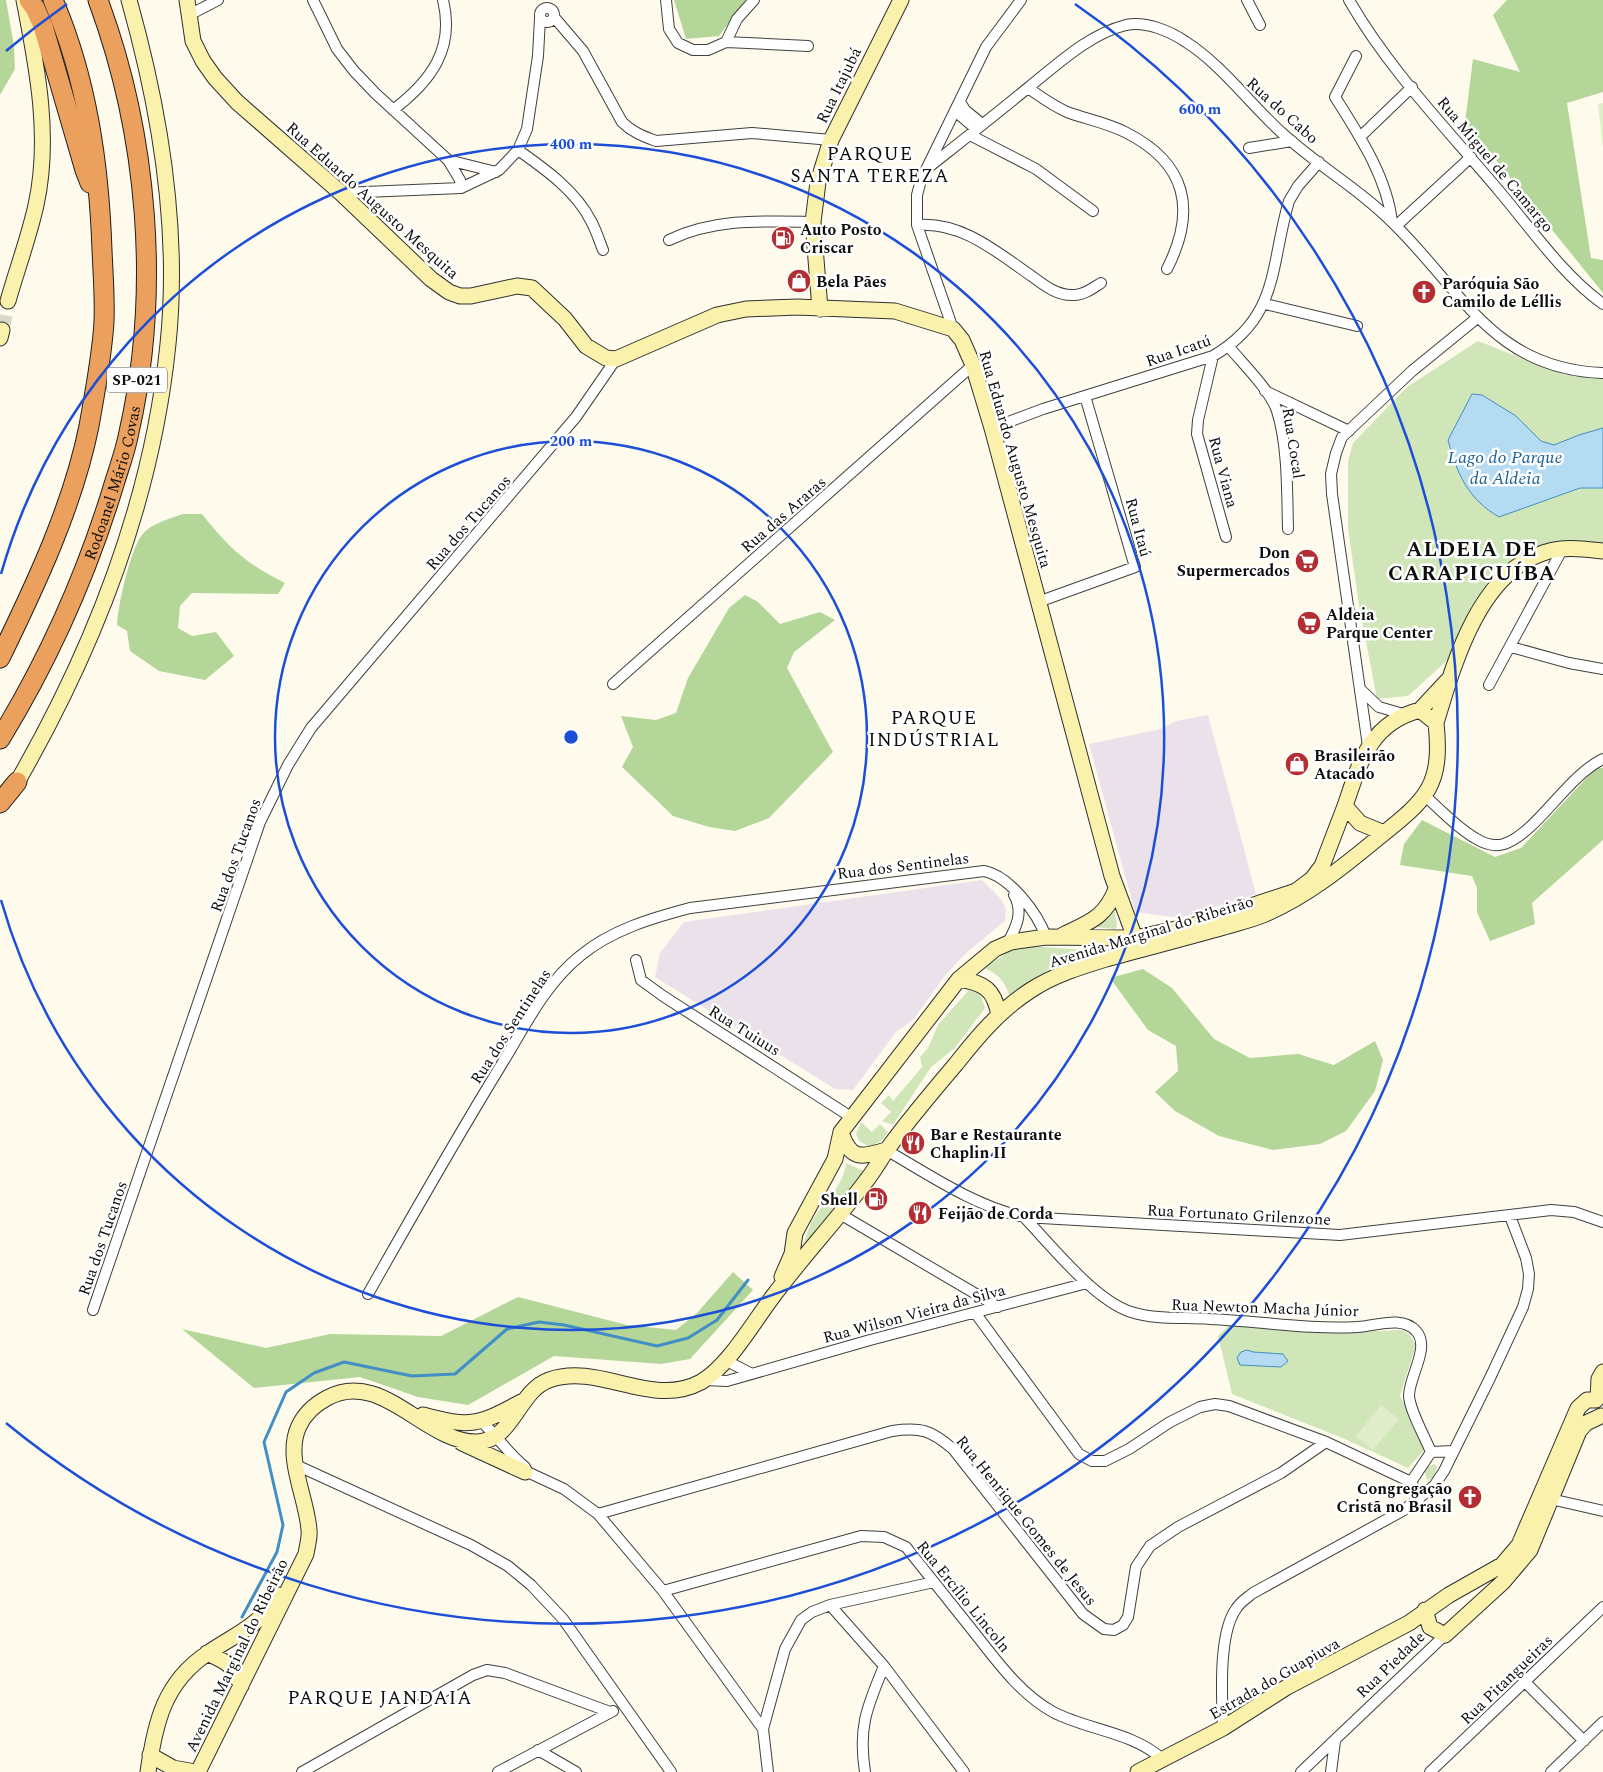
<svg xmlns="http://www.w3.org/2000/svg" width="1603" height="1772" font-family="Spectral,serif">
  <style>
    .industrial { fill: #eae1eb }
    .green { fill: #d0e6b9 }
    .forest { fill: #b4d699 }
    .pitch { fill: #e1eeca }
    .water { fill: #b5dbf2; stroke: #418fc4 }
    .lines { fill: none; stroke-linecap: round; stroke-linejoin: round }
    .stream { stroke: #418fc4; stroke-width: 3 }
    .secondary-tunnel { stroke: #dad7cb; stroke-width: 15; stroke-dasharray: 15 8; stroke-linecap: butt }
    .street-casing { stroke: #404040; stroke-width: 12 }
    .secondary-casing { stroke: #2f2f2f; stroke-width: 17 }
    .highway-casing { stroke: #1e1e1e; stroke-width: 21 }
    .street { stroke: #fff; stroke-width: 10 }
    .secondary { stroke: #faf2ac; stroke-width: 15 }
    .highway { stroke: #eba05e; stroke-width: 19 }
    .ring { fill: none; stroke: #1d4ed8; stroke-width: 2.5 }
    .labels { text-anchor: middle; stroke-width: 5; stroke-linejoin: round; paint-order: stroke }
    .shield { fill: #fff; stroke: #565656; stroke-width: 1 }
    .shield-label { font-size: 15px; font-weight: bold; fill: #0d0d0d }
    .street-label { font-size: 16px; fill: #0d0d0d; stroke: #fff }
    .poi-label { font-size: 16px; font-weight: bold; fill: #0d0d0d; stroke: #fff; text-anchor: start }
    .water-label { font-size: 18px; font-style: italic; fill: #1e6196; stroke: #fff }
    .quarter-label { font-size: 19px; letter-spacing: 1px; fill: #0d0d0d; stroke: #fff }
    .district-label { font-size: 21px; font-weight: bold; letter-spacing: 1px; fill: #0d0d0d; stroke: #fff }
    .centre { fill: #1d4ed8; stroke: #fff; stroke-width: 2.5 }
    .ring-label { font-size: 15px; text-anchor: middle; font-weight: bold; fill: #1d4ed8; stroke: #fff; stroke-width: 5; stroke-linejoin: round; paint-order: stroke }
  </style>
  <rect width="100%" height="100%" fill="#fefbed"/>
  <!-- industrial -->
  <path class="industrial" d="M 1208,715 L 1256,894 L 1180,918 L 1135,912 L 1089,744 L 1161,729 L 1176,721 Z
    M 982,880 L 1001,899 L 1006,909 L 1005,921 L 966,953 L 943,978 L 914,1019 L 896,1032 L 853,1090 L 835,1089 L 655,977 L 660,953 L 684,922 Z"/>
  <!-- green -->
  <path class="green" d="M 1478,341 L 1565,375 L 1603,375 L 1603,545 L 1533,549 L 1492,578 L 1451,657 L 1408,696 L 1377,699 L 1359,605 L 1348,528 L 1348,461 L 1353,443 L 1407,387 Z
    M 1114,905 L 1117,927 L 1115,929 L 1095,927 Z
    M 1029,946 L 1102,951 L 1048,970 L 1009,995 C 1005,981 998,974 984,968 L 1013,949 Z
    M 969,990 L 980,994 L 985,1008 L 955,1048 L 931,1067 L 893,1125 L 882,1121 L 891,1112 L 881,1103 L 889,1095 L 893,1101 L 922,1067 L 920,1057 L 928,1048 L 938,1025 Z
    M 861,1122 L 872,1132 L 880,1124 L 888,1132 L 881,1141 L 869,1147 L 859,1141 L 856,1134 Z
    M 846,1163 L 864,1171 L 803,1247 C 805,1238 808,1230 812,1221 C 823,1202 844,1186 846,1163 Z
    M 1229,1325 L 1354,1332 L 1402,1330 L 1410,1335 L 1416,1345 L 1400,1396 L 1427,1447 L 1408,1468 L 1345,1439 L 1232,1394 L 1218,1336 Z
    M 1434,1464 L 1437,1466 L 1434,1478 L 1427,1480 L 1424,1469 Z"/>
  <!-- forest -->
  <path class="forest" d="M 0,0 L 6,0 L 14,46 L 15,69 L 0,95 Z
    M 674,0 L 746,0 L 719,36 L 686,39 Z
    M 1507,0 L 1603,0 L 1603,92 L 1567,103 L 1591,258 L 1603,260 L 1603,293 L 1465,122 L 1473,59 L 1520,72 L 1493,15 Z
    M 183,514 L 202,514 C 229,548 245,563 285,583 L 278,594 L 192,593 L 180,606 L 178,628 L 192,636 L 216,632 L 234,656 L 205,680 L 159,671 L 130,651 L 127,631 L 117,625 C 118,605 130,550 142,535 C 151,523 169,519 183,514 Z
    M 745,595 L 758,602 L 780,624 L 820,612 L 835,620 L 794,652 L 787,668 L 833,752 L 769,818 L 735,831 L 709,827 L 673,816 L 622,767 L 633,747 L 621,716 L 656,720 L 676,713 L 688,678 L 729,608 Z
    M 1596,768 L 1603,768 L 1603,840 L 1532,903 L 1535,924 L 1490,941 L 1477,912 L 1477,888 L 1472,876 L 1400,865 L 1404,844 L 1422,820 L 1495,857 L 1521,848 Z
    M 1143,969 L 1172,988 L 1214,1039 L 1250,1058 L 1298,1054 L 1334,1065 L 1375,1041 L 1383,1060 L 1375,1091 L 1346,1131 L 1320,1144 L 1273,1150 L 1219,1136 L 1175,1111 L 1155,1092 L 1178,1071 L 1176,1046 L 1148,1030 L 1110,978 Z
    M 733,1272 L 753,1290 L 690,1359 L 661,1364 L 554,1356 L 468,1405 L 418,1397 L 360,1377 L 254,1388 L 182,1329 L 266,1348 L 330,1334 L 441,1336 L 518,1297 L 627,1325 L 676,1330 L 697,1313 Z"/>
  <!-- pitch -->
  <path class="pitch" d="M 1603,103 L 1603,147 L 1598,104 Z
    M 1381,1405 L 1399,1419 L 1373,1450 L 1356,1436 Z"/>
  <!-- water -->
  <path class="water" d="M 1472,394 L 1482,395 L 1516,416 L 1541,441 L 1554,445 L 1579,435 L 1603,428 L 1603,488 L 1580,488 L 1499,517 C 1468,499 1457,474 1448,440 Z
    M 1247,1350 L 1253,1352 L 1283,1354 L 1288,1361 L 1281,1367 L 1240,1365 L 1237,1358 L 1241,1352 Z"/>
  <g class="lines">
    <!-- stream -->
    <path class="stream" d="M 242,1617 L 277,1552 L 283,1525 L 264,1442 L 286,1392 L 314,1373 L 344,1362 L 412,1376 L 455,1374 L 507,1329 L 539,1322 L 564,1325 L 657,1346 L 688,1338 L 717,1320 L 748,1280"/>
    <!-- secondary-tunnel -->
    <path class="secondary-tunnel" d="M 2,330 L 8,301"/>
    <!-- street casing -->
    <g class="street-casing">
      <path id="street" d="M 313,0 L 337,49 L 354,71 L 375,93 L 448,160 L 460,180 L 461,188
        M 666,0 L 669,29 L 678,43 L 693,50 L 708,50 L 726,42 L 737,19 L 754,0
        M 1247,0 L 1260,25
        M 1349,0 C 1389,70 1448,130 1500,192 C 1532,230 1563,275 1603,304
        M540 15a7 7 0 1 1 14 0a7 7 0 1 1-14 0Z
        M 189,15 L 218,0
        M 554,17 L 583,51 L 622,122 C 632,132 643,136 656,141 L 752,133 L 831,140
        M 726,42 L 808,46
        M 1356,56 L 1335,97 C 1359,135 1387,177 1392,222
        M 1028,88 C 1041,97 1053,106 1067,112 C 1086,119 1107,123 1125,132 C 1187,163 1197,210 1167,269
        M 960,102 L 965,110 L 982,124
        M 393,110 C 431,81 455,49 443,0
        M 955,111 L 976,129
        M 970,135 L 1036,169 L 1093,211
        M 1360,137 L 1412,87
        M 1249,148 L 1292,141
        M 518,150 C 545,169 576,191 591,221 C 596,230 599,240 603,250
        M 448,160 L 496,172
        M 929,167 C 963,140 996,114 1029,87 C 1058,64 1089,34 1126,25 C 1146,21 1170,31 1186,42 C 1221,64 1251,105 1282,133 C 1318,166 1361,190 1395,225 C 1463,292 1494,369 1603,373
        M 341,193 L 461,188 L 499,170 L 518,150 L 527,129 L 538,56 L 540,18
        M 917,225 C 962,221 998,253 1033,277 C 1045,286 1058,296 1074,295 C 1084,295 1093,288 1101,283
        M 1396,226 L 1471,157
        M 669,240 C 715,218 764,221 813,222
        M 1265,304 L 1357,326
        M 953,329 L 917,225 L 917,195 L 921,180 L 986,47 L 1021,0
        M 1229,347 C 1243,364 1270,390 1277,411 C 1288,445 1287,493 1288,529
        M 1213,356 L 1198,420 L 1197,434 L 1226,537
        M 1265,391 L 1349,431
        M 992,428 L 1043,409 L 1213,356 C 1280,317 1270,265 1289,201 L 1298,186 L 1319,162
        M 1038,602 L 1135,567 L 1085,396
        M 1511,647 L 1569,663 L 1603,669
        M 613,684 L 973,365
        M 1489,685 L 1563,548
        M 1360,689 L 1379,707 L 1403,714
        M 1368,746 L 1332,494 L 1331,474 L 1336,453 L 1342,437 L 1412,371 L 1477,318
        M 1425,796 C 1441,810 1456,827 1475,838 C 1483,843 1494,847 1504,844 C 1538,832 1566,777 1603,759
        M 1007,944 C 1016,928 1024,912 1014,895
        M 636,960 L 641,980 L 663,996 L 851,1117
        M 886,1150 C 930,1175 974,1206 1024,1217 L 1340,1235 L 1551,1210 L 1574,1212 L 1603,1222
        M 840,1214 L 998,1307
        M 1024,1217 C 1051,1245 1094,1300 1131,1312 C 1156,1320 1184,1317 1210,1319 C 1259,1321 1309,1330 1358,1327 C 1376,1326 1402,1315 1416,1331 C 1431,1347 1409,1376 1409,1396 C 1410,1411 1425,1437 1431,1452 L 1454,1451
        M 368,1294 C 412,1216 456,1139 503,1062 C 525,1026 546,983 580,956 C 611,930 652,918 690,908 L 984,871 C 1010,876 1038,914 1046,937
        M 93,1310 L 260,822 L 288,765 L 311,728 L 576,417 L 616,359
        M 976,1314 L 1079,1454 L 1092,1461 L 1105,1461 L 1129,1449 L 1170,1422 L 1200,1407 L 1215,1404 L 1229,1406 L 1326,1442 L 1411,1482 L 1420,1498
        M 725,1360 L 750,1373
        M 705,1380 L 727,1381 L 870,1340 L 1087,1283
        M 481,1421 C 497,1436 508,1453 525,1467
        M 296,1465 L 471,1545 L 508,1566 L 531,1585 L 563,1619 L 671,1772
        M 521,1469 L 564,1489 L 598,1514 L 663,1591 L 763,1729 L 768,1772
        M 1411,1482 L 1431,1452
        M 1546,1498 L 1603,1511
        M 598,1514 L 892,1431 C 921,1427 931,1430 953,1449 L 1083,1614 L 1104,1629 L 1114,1630 L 1123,1625 L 1128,1617 L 1136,1567 L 1150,1546 L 1178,1527 L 1281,1473 L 1326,1442
        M 663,1591 L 861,1536 L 884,1537 L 906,1547 C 928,1575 951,1603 973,1631 C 996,1660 1020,1694 1053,1712 C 1087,1730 1133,1732 1162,1759
        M 830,1605 L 884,1666 L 964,1772
        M 1525,1682 L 1584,1741
        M 1223,1728 C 1222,1698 1218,1634 1236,1609 C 1240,1602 1247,1598 1253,1593 L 1404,1510 L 1434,1486 L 1444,1471 L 1490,1378 L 1523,1307 L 1528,1289 L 1529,1274 L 1526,1258 L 1510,1216
        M 763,1729 L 785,1649 L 801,1620 L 812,1612 L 830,1605 L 934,1582
        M 538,1750 L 576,1772
        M 302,1772 L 473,1675 L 487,1670 L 505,1673 L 610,1712
        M 498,1772 L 613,1711
        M 865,1772 C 858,1727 867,1707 884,1666
        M 1301,1772 L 1445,1635
        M 1331,1772 L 1335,1741
        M 1430,1772 L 1603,1607
        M 1551,1772 L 1603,1722"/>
    </g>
    <!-- secondary casing -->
    <g class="secondary-casing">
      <path id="secondary" d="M 187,0 L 193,41 L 203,61 L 215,78 L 237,102 L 341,193 L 431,279 L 449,292 L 460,296 L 471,296 L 517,286 L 532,288 L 565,319 L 586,346 L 606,358 L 616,359 L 717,315 L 746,309 L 797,307 L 895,311 L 953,329 L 962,340 L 973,365 L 992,428 L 1112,876 L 1135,938
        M 8,301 C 17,269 29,237 36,205 C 51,137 37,67 24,0
        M 820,309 L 813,222 L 818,182 L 831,140 L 901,0
        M 0,338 L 2,330
        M 1420,710 L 1447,681
        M 1436,723 C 1454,663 1479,572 1546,552 C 1564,546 1584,549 1603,551
        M 12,791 C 92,654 152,503 168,344 C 180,229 160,110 129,0
        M 1063,935 C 1089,922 1105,918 1116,889
        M 959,979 C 984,983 994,989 999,1015
        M 841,1132 C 850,1160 861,1158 886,1150
        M 782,1277 L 792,1254 L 795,1233 L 835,1159 L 841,1132 L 959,979 L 995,949 L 1011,942 L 1046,937 L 1135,938 L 1194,925 L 1296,891 L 1312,879 L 1322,866 L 1345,806
        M 1598,1398 L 1599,1379 L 1603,1372
        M 423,1415 C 470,1428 479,1425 521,1402
        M 462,1443 L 525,1472
        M 1425,1610 L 1430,1627 L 1445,1635 L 1503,1582 L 1530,1550 L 1579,1431 L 1586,1423 L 1601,1416
        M 207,1653 C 227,1662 234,1665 241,1686
        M 150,1755 L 173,1768 L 195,1772
        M 148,1772 C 155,1723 164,1682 208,1653 C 239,1632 257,1628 278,1595
        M 198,1772 L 306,1554 C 307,1546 310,1538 309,1530 C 307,1498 284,1457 299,1426 C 305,1413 314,1405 327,1398 C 382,1368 425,1443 477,1442 C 513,1441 518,1391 549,1380 C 600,1362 651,1409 701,1382 C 729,1366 754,1321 774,1295 C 803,1256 837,1220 866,1181 C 875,1170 881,1158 889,1147 C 910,1118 933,1091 956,1064 C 978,1036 1000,1010 1031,990 C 1054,975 1080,967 1106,959 C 1146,948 1185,938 1224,927 C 1237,923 1251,920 1263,915 C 1306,897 1343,867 1378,838 C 1425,800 1443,788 1436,723 L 1420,710 C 1370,723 1360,762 1345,806 L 1360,823 L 1384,833
        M 1138,1772 L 1223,1728 L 1287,1687 L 1409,1623 L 1449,1595 L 1502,1565 L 1519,1545 L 1578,1408 L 1587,1400 L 1596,1400"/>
    </g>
    <!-- highway casing -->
    <g class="highway-casing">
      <g id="highway">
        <path d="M 29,0 L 35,8 L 43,26 L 85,170 L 90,183"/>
        <path d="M 0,658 C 35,586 73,506 89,426 C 95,392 102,356 104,322 C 105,298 103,274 102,250 C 99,164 87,79 53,0"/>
        <path id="s1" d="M 0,739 C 49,659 88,571 115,481 C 120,465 126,449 129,432 C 161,291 148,135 98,0"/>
        <path d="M 0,803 L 17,782"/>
      </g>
    </g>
    <!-- street -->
    <use href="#street" class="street"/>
    <!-- secondary -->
    <use href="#secondary" class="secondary"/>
    <!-- highway -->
    <use href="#highway" class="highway"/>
  </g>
  <!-- distance rings -->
  <g class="ring">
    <circle cx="571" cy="737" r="296"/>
    <path d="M1 574A593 593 0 1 1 1 900"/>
    <path d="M6 51A889 889 0 0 1 67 4M1075 4A889 889 0 1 1 6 1423"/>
  </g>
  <!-- icons -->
  <defs>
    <g id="fuel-disc" transform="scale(1.25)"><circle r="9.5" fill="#b32e33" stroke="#fff"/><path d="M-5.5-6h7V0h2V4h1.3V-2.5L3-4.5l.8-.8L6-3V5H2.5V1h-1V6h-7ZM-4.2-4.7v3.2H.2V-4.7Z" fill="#fff"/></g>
    <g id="shop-disc" transform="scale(1.25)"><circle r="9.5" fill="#b32e33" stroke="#fff"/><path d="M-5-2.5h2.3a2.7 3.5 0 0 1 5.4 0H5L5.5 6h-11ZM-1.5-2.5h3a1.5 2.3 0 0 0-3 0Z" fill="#fff"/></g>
    <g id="church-disc" transform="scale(1.25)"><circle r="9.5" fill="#b32e33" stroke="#fff"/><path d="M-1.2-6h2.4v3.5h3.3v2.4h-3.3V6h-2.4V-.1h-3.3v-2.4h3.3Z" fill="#fff"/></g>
    <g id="supermarket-disc" transform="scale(1.25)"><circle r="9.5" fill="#b32e33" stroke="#fff"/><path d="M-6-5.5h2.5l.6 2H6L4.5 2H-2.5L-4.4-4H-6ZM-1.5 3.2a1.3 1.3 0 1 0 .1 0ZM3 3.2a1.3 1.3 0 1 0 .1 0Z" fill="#fff"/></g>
    <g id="restaurant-disc" transform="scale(1.25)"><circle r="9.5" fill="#b32e33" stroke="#fff"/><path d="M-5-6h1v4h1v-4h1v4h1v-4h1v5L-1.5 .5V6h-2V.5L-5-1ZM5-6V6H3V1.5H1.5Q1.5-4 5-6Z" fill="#fff"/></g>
  </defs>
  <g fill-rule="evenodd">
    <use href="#fuel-disc" x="783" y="238"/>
    <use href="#shop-disc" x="799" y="281"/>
    <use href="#church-disc" x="1424" y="292"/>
    <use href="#supermarket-disc" x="1307" y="561"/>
    <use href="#supermarket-disc" x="1309" y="623"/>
    <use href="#shop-disc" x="1297" y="764"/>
    <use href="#restaurant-disc" x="913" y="1143"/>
    <use href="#fuel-disc" x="876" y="1199"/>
    <use href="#restaurant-disc" x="920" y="1213"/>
    <use href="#church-disc" x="1470" y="1497"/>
  </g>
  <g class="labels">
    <!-- shield labels -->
    <rect class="shield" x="107" y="367.5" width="60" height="25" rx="4"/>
    <g class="shield-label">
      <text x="137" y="385">SP-021</text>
    </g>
    <!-- street labels -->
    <g class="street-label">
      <text transform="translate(838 85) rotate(-64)" y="6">Rua Itajubá</text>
      <text transform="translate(1283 110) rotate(42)" y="6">Rua do Cabo</text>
      <text transform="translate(1496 164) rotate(50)" y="6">Rua Miguel de Camargo</text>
      <text transform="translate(373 200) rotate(42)" y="6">Rua Eduardo Augusto Mesquita</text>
      <text transform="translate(1178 350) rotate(-19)" y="6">Rua Icatú</text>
      <text transform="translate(1294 443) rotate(81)" y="6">Rua Cocal</text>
      <text transform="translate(1016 459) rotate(74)" y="6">Rua Eduardo Augusto Mesquita</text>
      <text transform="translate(1224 472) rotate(75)" y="6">Rua Viana</text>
      <text dy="6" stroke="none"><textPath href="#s1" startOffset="281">Rodoanel Mário Covas</textPath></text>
      <text transform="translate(783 514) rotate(-41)" y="6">Rua das Araras</text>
      <text transform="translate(468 522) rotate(-49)" y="6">Rua dos Tucanos</text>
      <text transform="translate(1139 527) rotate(75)" y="6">Rua Itaú</text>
      <text transform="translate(235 855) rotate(-70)" y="6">Rua dos Tucanos</text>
      <text transform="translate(903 865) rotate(-7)" y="6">Rua dos Sentinelas</text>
      <text transform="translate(1151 931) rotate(-17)" y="6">Avenida Marginal do Ribeirão</text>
      <text transform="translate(510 1026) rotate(-57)" y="6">Rua dos Sentinelas</text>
      <text transform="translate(745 1030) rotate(32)" y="6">Rua Tuiuus</text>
      <text transform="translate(1239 1214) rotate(3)" y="6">Rua Fortunato Grilenzone</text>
      <text transform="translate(102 1238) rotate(-71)" y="6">Rua dos Tucanos</text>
      <text transform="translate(1265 1307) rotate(2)" y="6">Rua Newton Macha Júnior</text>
      <text transform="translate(914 1313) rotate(-15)" y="6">Rua Wilson Vieira da Silva</text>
      <text transform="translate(1027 1520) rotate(51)" y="6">Rua Henrique Gomes de Jesus</text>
      <text transform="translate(964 1596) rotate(51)" y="6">Rua Ercílio Lincoln</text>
      <text transform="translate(236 1655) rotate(-64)" y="6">Avenida Marginal do Ribeirão</text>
      <text transform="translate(1390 1664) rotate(-44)" y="6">Rua Piedade</text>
      <text transform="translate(1274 1678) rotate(-30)" y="6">Estrada do Guapiuva</text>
      <text transform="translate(1506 1679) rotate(-44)" y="6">Rua Pitangueiras</text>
    </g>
    <!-- poi labels -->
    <g class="poi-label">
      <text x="800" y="235">Auto Posto<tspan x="800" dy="18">Criscar</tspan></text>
      <text x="816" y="287">Bela Pães</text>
      <text x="1442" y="289">Paróquia São<tspan x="1442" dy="18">Camilo de Léllis</tspan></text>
      <text x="1290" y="558" text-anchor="end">Don<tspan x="1290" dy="18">Supermercados</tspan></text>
      <text x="1326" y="620">Aldeia<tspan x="1326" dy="18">Parque Center</tspan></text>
      <text x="1314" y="761">Brasileirão<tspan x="1314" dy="18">Atacado</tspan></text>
      <text x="930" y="1140">Bar e Restaurante<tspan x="930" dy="18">Chaplin II</tspan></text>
      <text x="858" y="1205" text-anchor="end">Shell</text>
      <text x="938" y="1219">Feijão de Corda</text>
      <text x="1452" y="1494" text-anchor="end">Congregação<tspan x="1452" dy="18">Cristã no Brasil</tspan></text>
    </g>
    <!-- water labels -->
    <g class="water-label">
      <text x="1505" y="463">Lago do Parque<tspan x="1505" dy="21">da Aldeia</tspan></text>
    </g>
    <!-- quarter labels -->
    <g class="quarter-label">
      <text x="870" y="160">PARQUE<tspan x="870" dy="22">SANTA TEREZA</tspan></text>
      <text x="934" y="724">PARQUE<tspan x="934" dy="22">INDÚSTRIAL</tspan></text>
      <text x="380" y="1704">PARQUE JANDAIA</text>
    </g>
    <!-- district labels -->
    <g class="district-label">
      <text x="1472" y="556">ALDEIA DE<tspan x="1472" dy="24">CARAPICUÍBA</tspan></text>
    </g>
  </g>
  <circle cx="571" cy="737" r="8" class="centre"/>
  <g class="ring-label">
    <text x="1200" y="114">600 m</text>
    <text x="571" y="149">400 m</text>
    <text x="571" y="446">200 m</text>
  </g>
</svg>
